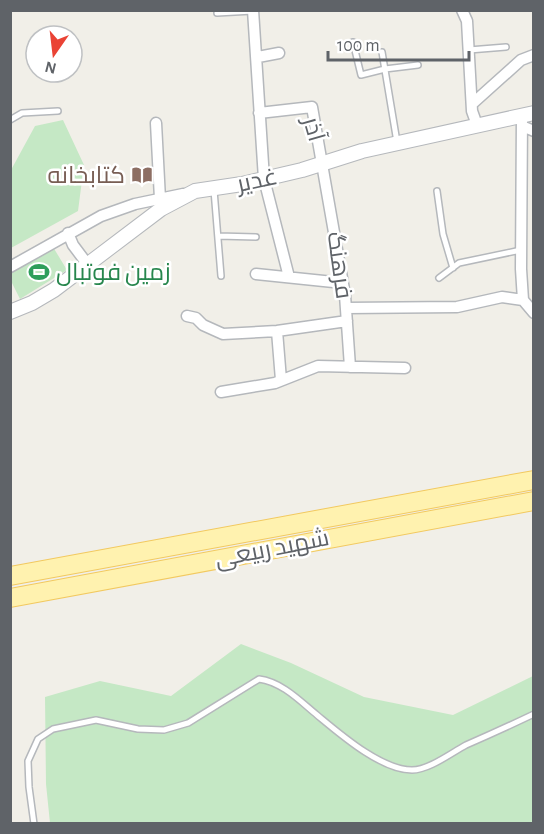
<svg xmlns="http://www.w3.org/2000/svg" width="544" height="834" font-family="'Alegreya Sans',Cairo,sans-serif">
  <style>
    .green { fill: #c5e8c5 }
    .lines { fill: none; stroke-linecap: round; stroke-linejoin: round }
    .service-casing { stroke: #b5b8bc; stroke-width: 8 }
    .minor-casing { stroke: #b5b8bc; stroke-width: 13 }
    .tertiary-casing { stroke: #b5b8bc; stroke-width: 16 }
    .primary-casing { stroke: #f2c960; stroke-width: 20 }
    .service { stroke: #fff; stroke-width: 5 }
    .minor { stroke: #fff; stroke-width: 10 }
    .tertiary { stroke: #fff; stroke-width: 14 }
    .primary { stroke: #fff2af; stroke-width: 18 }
    .labels { text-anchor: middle; stroke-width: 5; stroke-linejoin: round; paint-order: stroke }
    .street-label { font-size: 24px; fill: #5f6368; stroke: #fff }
    .education-label { font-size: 24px; fill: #785e54; stroke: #fff; text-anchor: end }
    .leisure-label { font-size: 24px; fill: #27864d; stroke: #fff; text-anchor: start }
  </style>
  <rect width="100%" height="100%" fill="#f1efe8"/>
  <!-- green -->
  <path class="green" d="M 63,120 L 84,165 L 78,211 L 11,248 L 11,170 L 35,126 Z
    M 53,247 L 67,270 L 20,299 L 11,281 L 10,274 Z
    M 241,644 L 291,663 L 364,697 L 453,715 L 533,676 L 533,823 L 50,823 L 46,784 L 45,697 L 100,681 L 171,696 Z"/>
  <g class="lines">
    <!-- service casing -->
    <g class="service-casing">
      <path id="service" d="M 217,13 L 253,11
        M 353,42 L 361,75 L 385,69 L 418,65
        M 469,50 L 506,47
        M 382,52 L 397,142
        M 10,120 L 22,113 L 58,111
        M 214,190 L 221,276
        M 437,191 L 443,234 L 453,268
        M 218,236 L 256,237
        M 439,278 L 459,263 L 521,250
        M 34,824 L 29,787 L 28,761 L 38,739 L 53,729 L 96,720 L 138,729 L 164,730 L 188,723 L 259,679 C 282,682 300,701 317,715 C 340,734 381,770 412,770 C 429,770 451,753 466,745 C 489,735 511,725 534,714"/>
    </g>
    <!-- minor casing -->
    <g class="minor-casing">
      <path id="minor" d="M 253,10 L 264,179 L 289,277
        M 462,10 L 467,21 L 472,111 L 477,125
        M 258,57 L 279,53
        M 472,104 L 521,60 L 534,55
        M 259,113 L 312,107 L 345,295 L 350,367
        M 522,115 L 521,269 L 523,300 L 534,313
        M 156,123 L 160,199
        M 522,126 L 534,131
        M 68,233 L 73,245 L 88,265
        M 10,267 L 101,216 L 135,204 L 183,194
        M 256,274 L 343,283
        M 346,308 L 457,307 L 502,297 L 523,300
        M 187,316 L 196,318 L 203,325 L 223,334 L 277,331 L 347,321
        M 277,331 L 281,380
        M 221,392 L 275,383 L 318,366 L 405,368"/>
    </g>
    <!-- tertiary casing -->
    <g class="tertiary-casing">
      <path id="tertiary" d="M 10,312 L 32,303 L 54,290 L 161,209 L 195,191 L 242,184 L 302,170 L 362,151 L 534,113"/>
    </g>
    <!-- primary casing -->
    <g class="primary-casing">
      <path id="primary" d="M 10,576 L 534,480
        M 10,598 L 534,501"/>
    </g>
    <!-- service -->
    <use href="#service" class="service"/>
    <!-- minor -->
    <use href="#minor" class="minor"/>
    <!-- tertiary -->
    <use href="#tertiary" class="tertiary"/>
    <!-- primary -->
    <use href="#primary" class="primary"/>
  </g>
  <!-- icons -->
  <defs>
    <g id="library-bare" transform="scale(1.62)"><path d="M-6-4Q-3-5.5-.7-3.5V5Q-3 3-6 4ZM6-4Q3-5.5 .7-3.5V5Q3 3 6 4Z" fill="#8d6e63" stroke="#fff" stroke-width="2.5" paint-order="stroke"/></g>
    <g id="stadium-bare" transform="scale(1.62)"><path d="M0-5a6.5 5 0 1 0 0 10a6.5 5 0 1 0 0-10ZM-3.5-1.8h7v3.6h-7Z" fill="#2e9e5b" stroke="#fff" stroke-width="2.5" paint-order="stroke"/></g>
  </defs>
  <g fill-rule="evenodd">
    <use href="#library-bare" x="142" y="175"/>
    <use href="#stadium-bare" x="39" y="272"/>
  </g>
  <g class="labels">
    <!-- street labels -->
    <g class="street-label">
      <text transform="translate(314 129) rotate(74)" y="8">آذر</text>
      <text transform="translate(257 180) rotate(-12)" y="8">غدیر</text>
      <text transform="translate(340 265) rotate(82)" y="8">فرهنگ</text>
      <text transform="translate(272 548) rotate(-11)" y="8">شهید ربیعی</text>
    </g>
    <!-- education labels -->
    <g class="education-label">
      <text x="125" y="183">کتابخانه</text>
    </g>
    <!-- leisure labels -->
    <g class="leisure-label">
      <text x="56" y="280">زمین فوتبال</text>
    </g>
  </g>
  <!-- border -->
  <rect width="544" height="834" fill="none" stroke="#5f6368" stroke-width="24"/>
  <!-- north arrow -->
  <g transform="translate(54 54) rotate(194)"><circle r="28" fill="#ffffff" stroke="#bfc1c3" stroke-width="1.5"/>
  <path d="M0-4.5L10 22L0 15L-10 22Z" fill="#ea4335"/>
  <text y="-9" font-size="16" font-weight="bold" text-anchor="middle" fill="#5f6368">N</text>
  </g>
  <!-- scale -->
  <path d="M328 51v9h141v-9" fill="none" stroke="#5f6368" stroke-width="3"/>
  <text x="337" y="51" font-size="18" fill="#5f6368" stroke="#ffffff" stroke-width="4.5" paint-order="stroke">100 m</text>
</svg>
